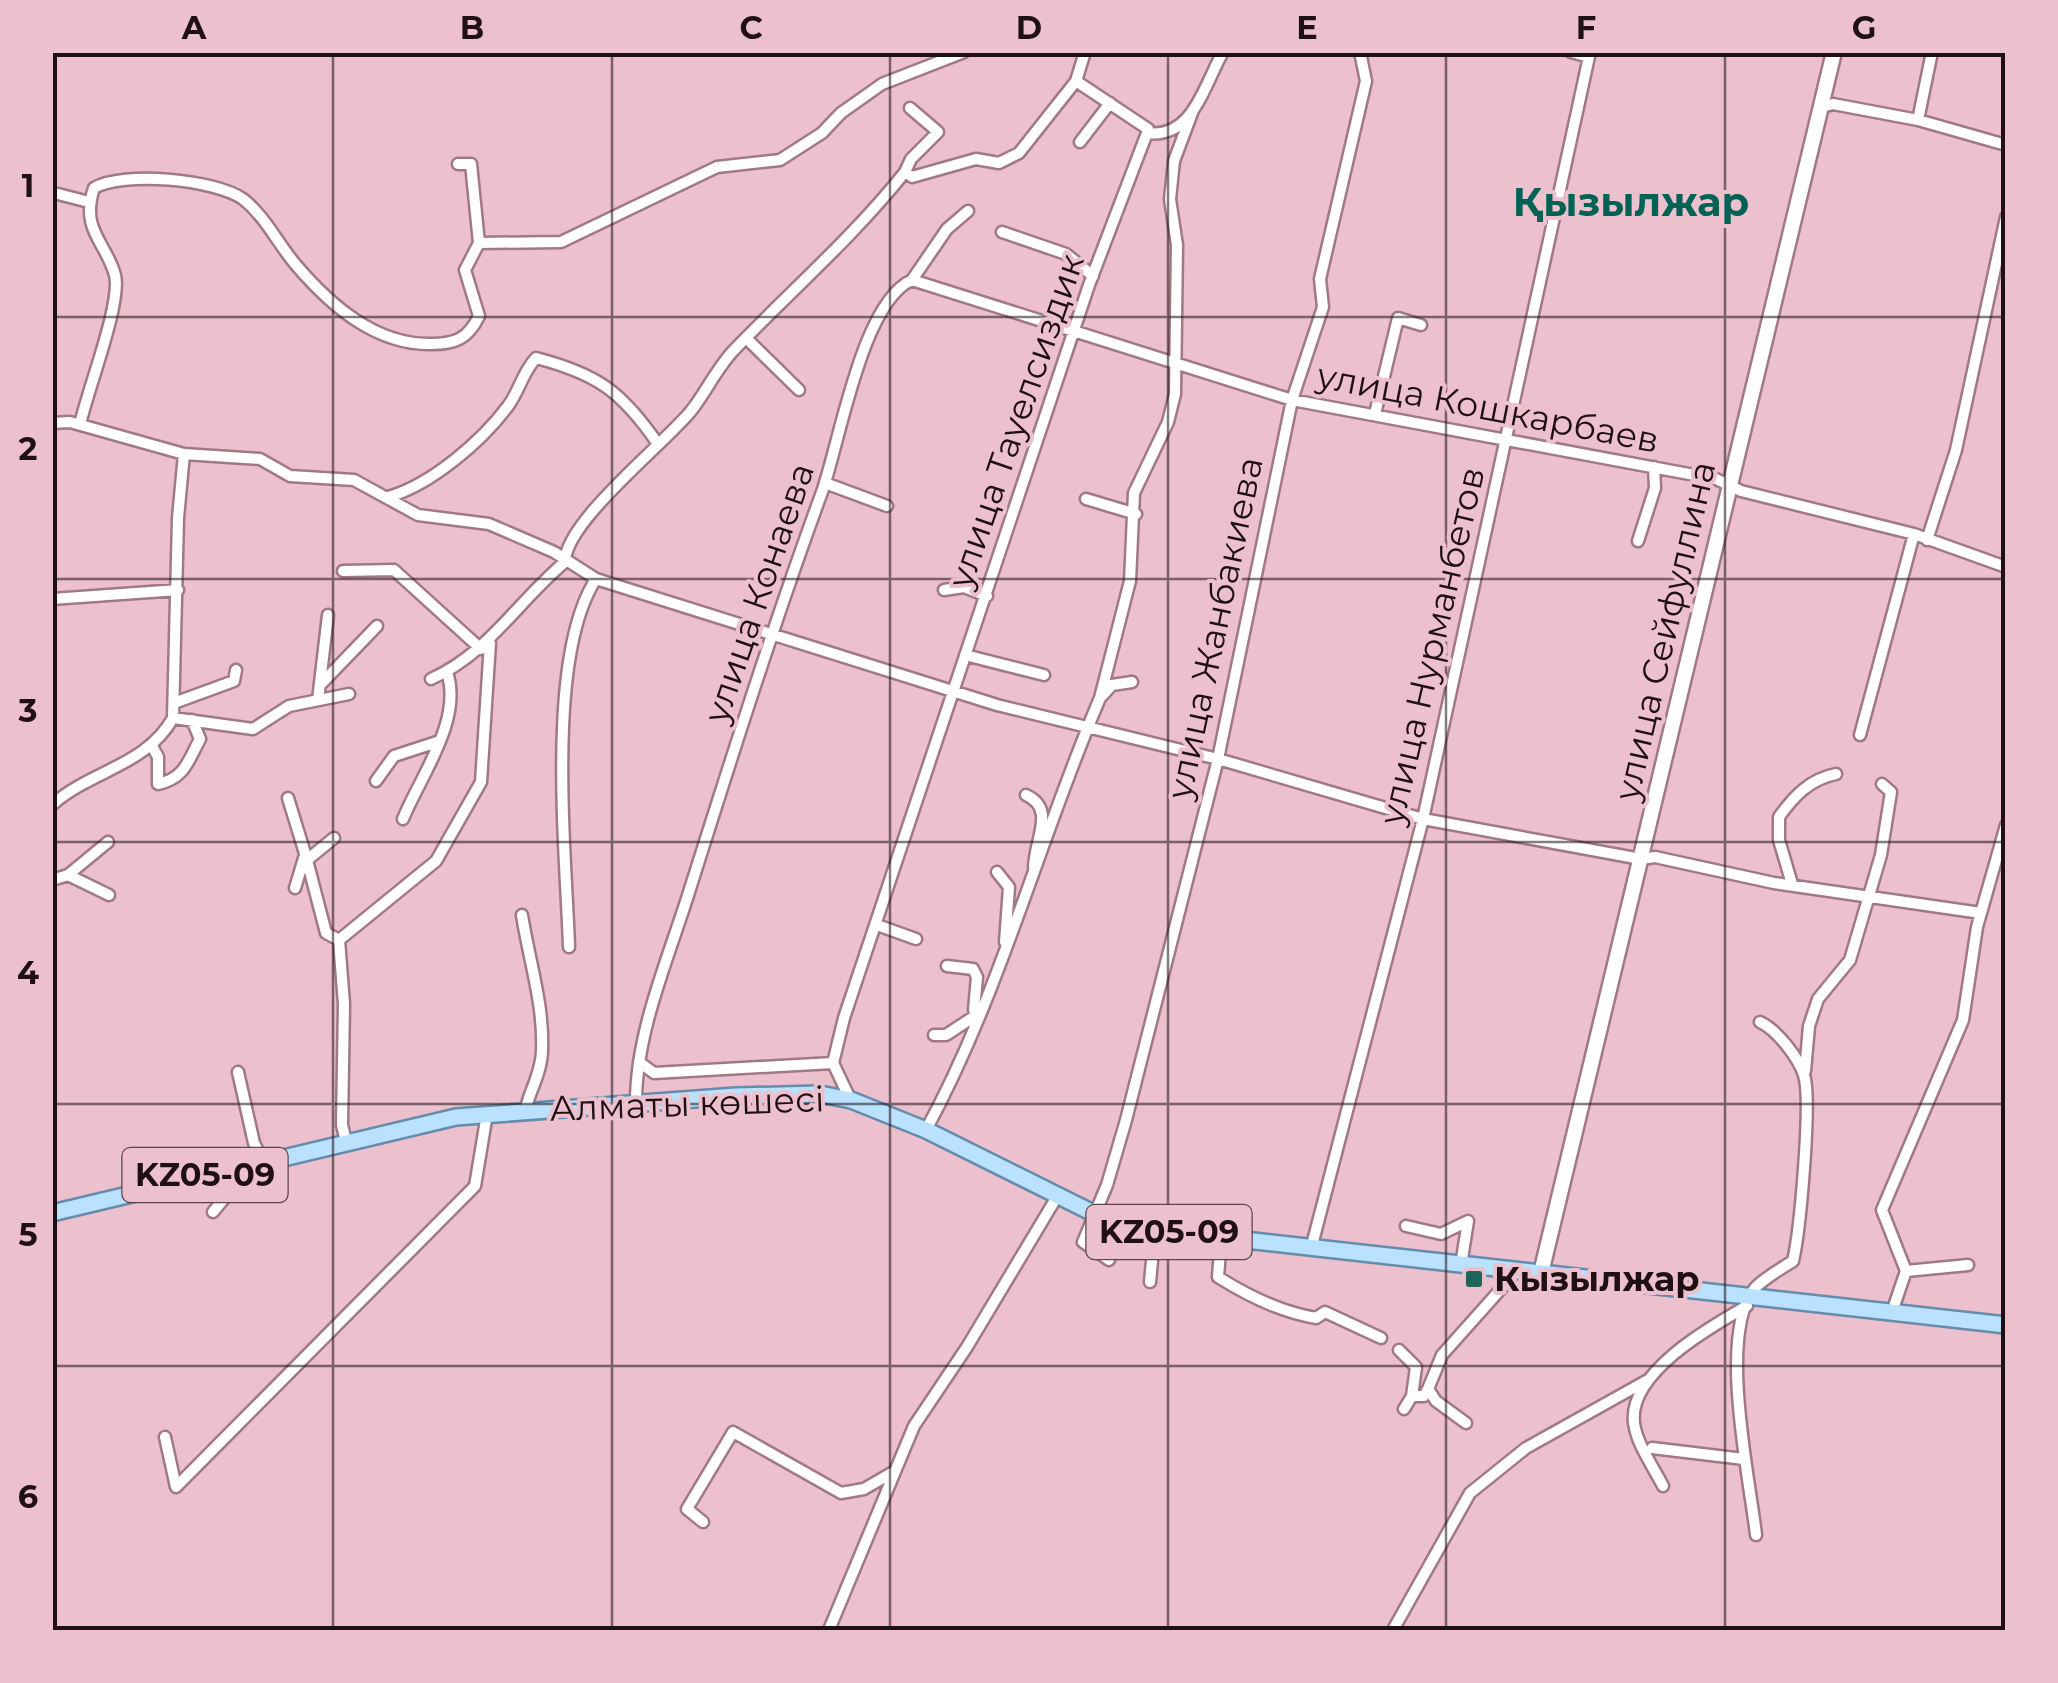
<svg xmlns="http://www.w3.org/2000/svg" width="2058" height="1683" font-family="Montserrat,sans-serif">
  <style>
    .lines { fill: none; stroke-linecap: round; stroke-linejoin: round }
    .street-casing { stroke: #a17984; stroke-width: 15 }
    .secondary-casing { stroke: #a17984; stroke-width: 19 }
    .primary-casing { stroke: #668bab; stroke-width: 20 }
    .street { stroke: #fff; stroke-width: 10 }
    .secondary { stroke: #fff; stroke-width: 14 }
    .primary { stroke: #bae1fd; stroke-width: 15 }
    .grid { fill: none; stroke: #1e1014; stroke-width: 2.5; stroke-opacity: 0.55 }
    .poi-dot { fill: #1e665b; stroke: #ecc0cc; stroke-width: 4 }
    .labels { text-anchor: middle; stroke-width: 8; stroke-linejoin: round; paint-order: stroke }
    .shield { fill: #ecc0cc; stroke: #5c454b; stroke-width: 2.5 }
    .shield-label { font-size: 32px; font-weight: bold; fill: #1e1014 }
    .street-label { font-size: 35px; fill: #1e1014; stroke: #ecc0cc }
    .poi-label { font-size: 35px; font-weight: bold; fill: #1e1014; stroke: #ecc0cc; text-anchor: start }
    .quarter-label { font-size: 40px; font-weight: bold; fill: #006155; stroke: #ecc0cc }
    .neatline { fill: none; stroke: #1e1014; stroke-width: 4 }
    .grid-label { font-size: 32px; text-anchor: middle; font-weight: bold; fill: #1e1014 }
  </style>
  <rect width="100%" height="100%" fill="#ecc0cc"/>
  <g class="lines">
    <!-- street casing -->
    <g class="street-casing">
      <path id="street" d="M 1571,52 L 1589,57
        M 1076,81 L 1085,52
        M 1822,107 L 1833,104 L 1918,120 L 2006,145
        M 1918,120 L 1932,52
        M 1147,133 C 1193,139 1204,85 1223,52
        M 1080,142 L 1110,103
        M 458,164 L 471,164 L 479,243
        M 58,194 L 89,202
        M 1002,232 L 1066,254 L 1093,276
        M 912,280 L 947,229 L 968,211
        M 747,339 L 799,390
        M 1375,414 L 1398,318 L 1421,325
        M 52,423 L 70,422 L 184,454 L 260,459 L 290,476 L 354,480 L 418,515 L 489,524 L 554,552 L 596,579 L 997,705 L 1218,759 L 1423,819 L 1641,859 L 1655,857 L 1774,883 L 1981,913
        M 80,425 C 87,391 122,303 115,275 C 106,242 80,230 94,188 C 123,171 214,179 243,199 C 265,216 278,244 296,265 C 331,306 376,345 431,344 C 455,344 468,339 479,316 L 465,270 L 479,243 L 561,242 L 717,167 L 780,160 L 822,133 L 841,113 L 882,84 L 964,52
        M 825,483 L 887,506
        M 388,497 C 431,485 482,441 508,406 C 520,390 522,373 536,358 C 598,374 622,392 658,444
        M 1086,499 L 1136,514
        M 1927,540 L 1956,450 L 2006,217
        M 1638,541 L 1655,488 L 1654,467
        M 343,571 L 394,570 L 481,649
        M 944,590 L 964,587 L 987,596
        M 52,599 L 178,590
        M 965,655 L 1044,675
        M 431,679 C 489,653 517,602 565,562 C 565,522 663,445 691,411 C 706,392 718,366 735,349 C 792,290 854,236 905,172
        M 322,683 L 377,626
        M 1100,698 L 1130,581 L 1134,493 L 1168,422 L 1175,394 L 1177,245 L 1170,199 L 1174,161 L 1192,113
        M 318,700 L 328,615
        M 174,703 L 234,681 L 236,670
        M 173,718 L 253,729 L 289,706 L 349,694
        M 1860,735 L 1914,534
        M 152,746 L 158,757 L 158,784 C 185,778 188,761 200,739 L 192,720
        M 376,781 L 394,756 L 437,742
        M 1026,795 C 1057,809 1034,840 1034,868
        M 288,798 L 307,860
        M 52,805 C 91,770 146,766 173,718 L 178,518 L 184,454
        M 403,819 C 421,775 463,720 447,672
        M 334,838 L 307,860 L 326,933 L 339,940
        M 997,872 L 1009,887 L 1005,942
        M 68,875 L 108,842
        M 52,880 L 68,875 L 109,895
        M 1792,884 L 1779,840 L 1779,817 C 1794,796 1810,779 1836,774
        M 295,888 L 305,855
        M 522,915 C 529,960 544,1005 542,1050 C 542,1074 526,1098 526,1110
        M 877,925 L 916,939
        M 569,947 C 566,852 545,657 596,579
        M 934,1035 L 946,1035 L 978,1014 L 974,1010 L 977,977 L 973,969 L 947,966
        M 639,1062 L 654,1073 L 833,1063
        M 1805,1071 L 1809,1026 L 1818,999 L 1850,960 L 1881,855 L 1891,792 L 1882,784
        M 238,1072 L 254,1143 L 263,1161
        M 850,1099 L 833,1063 L 844,1018 L 1089,285 L 1147,133 L 1148,129 L 1076,81 L 1019,153 L 999,163 L 976,159 L 912,177 L 905,172 L 911,159 L 938,132 L 910,108
        M 636,1102 C 636,1031 669,957 690,889 C 732,756 774,623 822,492 C 840,441 862,302 912,280 L 1292,400 L 1716,479 L 1741,491 L 1914,534 L 2006,567
        M 926,1130 C 1000,994 1039,840 1100,698 L 1112,685 L 1132,682
        M 346,1141 L 342,1125 L 344,1004 L 339,940 L 436,861 L 481,782 L 490,643
        M 213,1212 L 252,1165
        M 1406,1226 L 1441,1234 L 1468,1221 L 1461,1265
        M 1221,1238 L 1218,1277 C 1248,1296 1280,1312 1316,1318 L 1325,1312 L 1381,1338
        M 1311,1249 L 1423,819 L 1590,52
        M 1109,1260 L 1083,1242 L 1107,1185 L 1126,1120 L 1218,759 L 1292,400 L 1323,307 L 1320,279 L 1366,81 L 1360,52
        M 1906,1271 L 1968,1265
        M 1150,1282 L 1155,1229
        M 1892,1312 L 1906,1271 L 1882,1210 L 1963,1020 L 1977,927 L 2006,825
        M 1399,1350 L 1416,1367 L 1412,1396 L 1424,1396 L 1428,1389
        M 1404,1409 L 1412,1396
        M 1466,1423 L 1436,1401 L 1428,1389 L 1442,1355 L 1517,1271
        M 165,1437 L 176,1487 L 475,1186 L 487,1114
        M 1652,1448 L 1744,1459
        M 1663,1486 C 1653,1466 1637,1445 1634,1423 C 1628,1373 1710,1327 1747,1306
        M 703,1522 L 687,1509 L 733,1432 L 841,1493 L 864,1489 L 895,1471
        M 1756,1535 C 1750,1480 1717,1333 1755,1288 C 1764,1278 1781,1269 1793,1261 C 1800,1231 1812,1101 1804,1075 C 1798,1057 1777,1030 1760,1022
        M 829,1630 L 914,1426 L 967,1347 L 1058,1195
        M 1393,1630 L 1470,1493 L 1526,1448 L 1646,1381"/>
    </g>
    <!-- secondary casing -->
    <g class="secondary-casing">
      <path id="secondary" d="M 1541,1273 L 1834,52"/>
    </g>
    <!-- primary casing -->
    <g class="primary-casing">
      <path id="primary" d="M 52,1213 L 456,1117 L 736,1096 L 820,1094 L 851,1100 L 926,1130 L 1095,1214 L 1165,1231 L 2006,1325"/>
    </g>
    <!-- street -->
    <use href="#street" class="street"/>
    <!-- secondary -->
    <use href="#secondary" class="secondary"/>
    <!-- primary -->
    <use href="#primary" class="primary"/>
  </g>
  <!-- grid -->
  <path class="grid" d="M 333,52 L 333,1630M 612,52 L 612,1630M 890,52 L 890,1630M 1168,52 L 1168,1630M 1446,52 L 1446,1630M 1725,52 L 1725,1630M 52,317 L 2006,317M 52,579 L 2006,579M 52,842 L 2006,842M 52,1104 L 2006,1104M 52,1366 L 2006,1366"/>
  <!-- markers -->
  <rect class="poi-dot" x="1464" y="1269" width="20" height="20" rx="5"/>
  <g class="labels">
    <!-- shield labels -->
    <g class="shield">
      <rect x="122.5" y="1148" width="165" height="54" rx="8"/>
      <rect x="1086.5" y="1205" width="165" height="54" rx="8"/>
    </g>
    <g class="shield-label">
      <text x="205" y="1186">KZ05-09</text>
      <text x="1169" y="1243">KZ05-09</text>
    </g>
    <!-- street labels -->
    <g class="street-label">
      <text transform="translate(1488 408) rotate(11)" y="12">улица Кошкарбаев</text>
      <text transform="translate(1016 421) rotate(-71)" y="12">улица Тауелсиздик</text>
      <text transform="translate(759 593) rotate(-71)" y="12">улица Конаева</text>
      <text transform="translate(1215 628) rotate(-78)" y="12">улица Жанбакиева</text>
      <text transform="translate(1665 631) rotate(-77)" y="12">улица Сейфуллина</text>
      <text transform="translate(1432 646) rotate(-77)" y="12">улица Нурманбетов</text>
      <text transform="translate(687 1104) rotate(-2)" y="12">Алматы көшесі</text>
    </g>
    <!-- poi labels -->
    <g class="poi-label">
      <text x="1494" y="1291">Кызылжар</text>
    </g>
    <!-- quarter labels -->
    <g class="quarter-label">
      <text x="1631" y="216">Қызылжар</text>
    </g>
  </g>
  <!-- border -->
  <rect width="2058" height="1683" fill="none" stroke="#ecc0cc" stroke-width="110"/>
  <rect x="55" y="55" width="1948" height="1573" class="neatline"/>
  <g class="grid-label">
    <text x="194" y="39">A</text>
    <text x="472" y="39">B</text>
    <text x="751" y="39">C</text>
    <text x="1029" y="39">D</text>
    <text x="1307" y="39">E</text>
    <text x="1586" y="39">F</text>
    <text x="1864" y="39">G</text>
    <text x="28" y="197">1</text>
    <text x="28" y="460">2</text>
    <text x="28" y="722">3</text>
    <text x="28" y="984">4</text>
    <text x="28" y="1246">5</text>
    <text x="28" y="1508">6</text>
  </g>
</svg>
